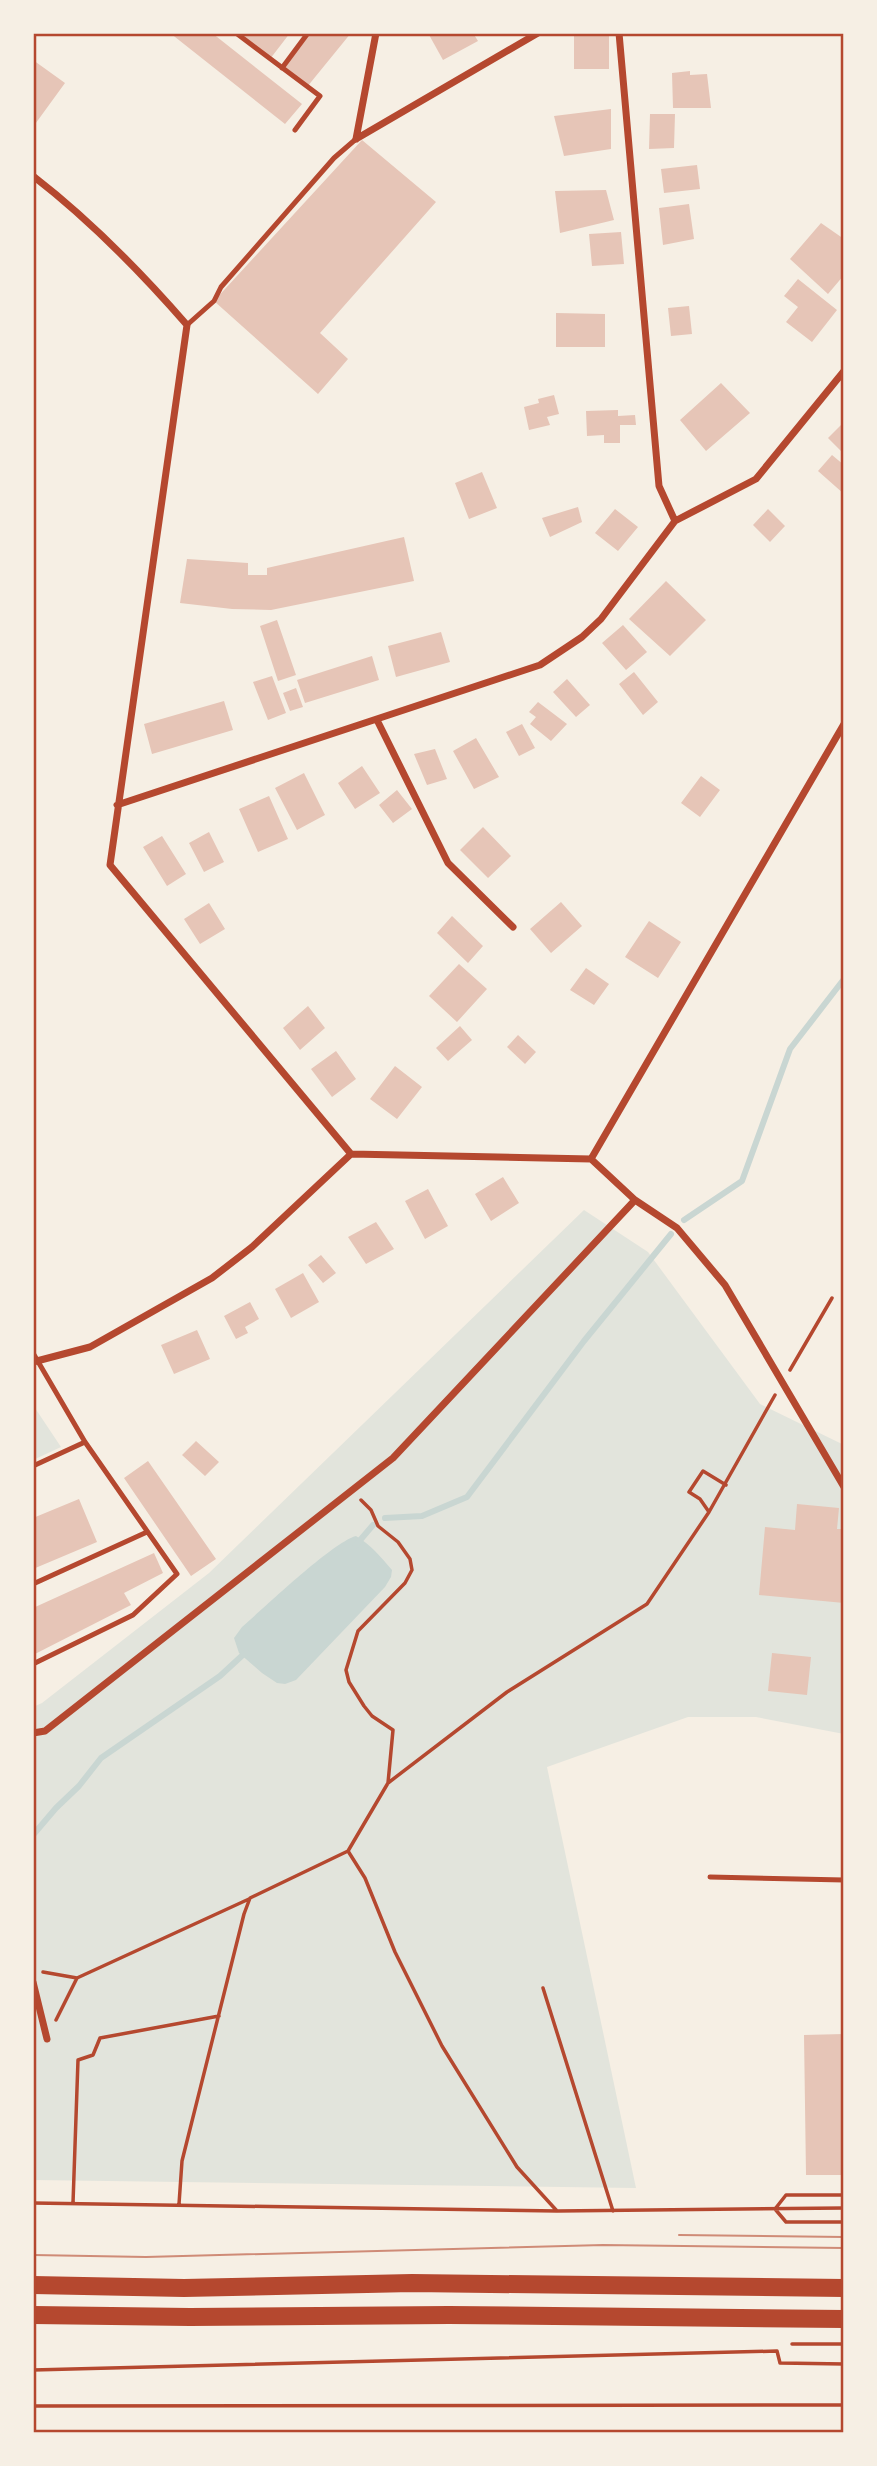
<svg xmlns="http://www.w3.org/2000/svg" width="877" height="2466" font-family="'Roboto Condensed',sans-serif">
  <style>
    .green { fill: #e2e4dc }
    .water { fill: #c9d6d2 }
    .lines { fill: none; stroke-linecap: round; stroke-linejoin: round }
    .stream { stroke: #c9d6d2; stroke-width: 6 }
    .building { fill: #e6c5b7 }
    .path { stroke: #b5482f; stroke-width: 3.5 }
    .service { stroke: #b5482f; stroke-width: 5 }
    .minor { stroke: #b5482f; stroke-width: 7 }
    .primary { stroke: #b5482f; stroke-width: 18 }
    .tram { stroke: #cf8b77; stroke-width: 2 }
    .neatline { fill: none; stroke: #b5482f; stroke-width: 2.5 }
  </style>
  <rect width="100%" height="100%" fill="#f6efe4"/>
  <!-- green -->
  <path class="green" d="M 584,1210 L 648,1252 L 760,1404 L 844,1445 L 844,1734 L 756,1717 L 688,1717 L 547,1767 L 636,2188 L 33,2180 L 33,1707 L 42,1703 L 209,1573 Z
    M 33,1405 L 61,1447 L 33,1460 Z"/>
  <!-- water -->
  <path class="water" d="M 356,1536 C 371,1545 381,1557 392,1570 L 391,1577 L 385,1587 L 296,1680 L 285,1684 L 277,1683 L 262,1673 L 239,1653 L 234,1638 L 242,1627 C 264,1608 333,1542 356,1536 Z"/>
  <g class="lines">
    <!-- stream -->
    <path class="stream" d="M 684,1220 L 742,1181 L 790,1049 L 844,979
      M 385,1518 L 422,1516 L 467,1497 L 584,1341 L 671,1234
      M 356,1545 L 373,1525
      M 33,1835 L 56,1808 L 79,1786 L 101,1758 L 220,1676 L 246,1652"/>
  </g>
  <!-- building -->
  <path class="building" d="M 170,33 L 212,33 L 302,104 L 285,124 Z
    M 247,33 L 290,33 L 270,59 L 243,39 Z
    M 309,33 L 351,33 L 307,87 L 282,68 Z
    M 428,33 L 473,33 L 478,41 L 443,60 Z
    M 574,34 L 609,34 L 609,69 L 574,69 Z
    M 33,60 L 65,83 L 33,127 Z
    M 690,71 L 690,75 L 707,74 L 711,108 L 673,108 L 672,73 Z
    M 611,109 L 611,149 L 564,156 L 554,116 Z
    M 650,114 L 675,114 L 674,148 L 649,149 Z
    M 362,140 L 436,202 L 320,333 L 348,359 L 318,394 L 214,301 Z
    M 697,165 L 700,189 L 664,193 L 661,169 Z
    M 606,190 L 614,220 L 560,233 L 555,191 Z
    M 689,204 L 694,239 L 663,245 L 659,208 Z
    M 821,223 L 844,239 L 844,275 L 828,294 L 790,259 Z
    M 621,232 L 624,264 L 592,266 L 589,234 Z
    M 798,279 L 837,310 L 812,342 L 786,322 L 798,307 L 784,296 Z
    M 689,306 L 692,334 L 671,336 L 668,308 Z
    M 556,313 L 605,314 L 605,347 L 556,347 Z
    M 721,383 L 750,413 L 706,451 L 680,420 Z
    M 554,395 L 559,414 L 547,417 L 550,425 L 529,430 L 524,407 L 539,403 L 538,399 Z
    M 618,410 L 618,416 L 635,415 L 636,425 L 620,425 L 620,443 L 604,443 L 604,435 L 587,436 L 586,411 Z
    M 844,422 L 844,450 L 842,452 L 828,438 Z
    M 832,455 L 844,465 L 844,494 L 818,471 Z
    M 482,472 L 497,508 L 469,519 L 455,483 Z
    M 578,507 L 582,522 L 550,537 L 542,518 Z
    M 615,509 L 638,527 L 618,551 L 595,533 Z
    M 768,509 L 785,526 L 770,542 L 753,525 Z
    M 404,537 L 414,581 L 271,610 L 232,609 L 180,603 L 187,559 L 248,563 L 248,575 L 267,575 L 267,568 Z
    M 666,581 L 706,620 L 670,656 L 629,619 Z
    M 277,620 L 296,675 L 278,681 L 260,626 Z
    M 623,625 L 647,652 L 626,670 L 602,643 Z
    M 441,632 L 450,662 L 396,677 L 388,646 Z
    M 372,656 L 379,680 L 305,703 L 297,680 Z
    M 634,672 L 658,702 L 643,715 L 619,684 Z
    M 272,676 L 286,713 L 268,720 L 253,682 Z
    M 567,679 L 590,705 L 576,717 L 553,692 Z
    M 296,688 L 303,707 L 290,711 L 283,693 Z
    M 224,701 L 233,730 L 152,754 L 144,724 Z
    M 538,702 L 567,724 L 551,741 L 530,724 L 536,717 L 529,712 Z
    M 522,724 L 535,748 L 519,756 L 506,732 Z
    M 476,738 L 499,777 L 474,789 L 453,751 Z
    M 435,749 L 447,779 L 427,785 L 414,754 Z
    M 362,766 L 380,793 L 355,809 L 338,783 Z
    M 304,773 L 325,815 L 297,830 L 275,788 Z
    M 701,776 L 720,790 L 700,817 L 681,803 Z
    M 397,790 L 412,809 L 393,823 L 379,805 Z
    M 269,796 L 288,839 L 258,852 L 239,809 Z
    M 483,827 L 511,856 L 488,878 L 460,850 Z
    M 209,832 L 224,862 L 204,872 L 189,843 Z
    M 162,836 L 186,874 L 167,886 L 143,847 Z
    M 561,902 L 582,926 L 551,953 L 530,929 Z
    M 209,903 L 225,929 L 200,944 L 184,919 Z
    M 452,916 L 483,946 L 468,963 L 437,933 Z
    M 649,921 L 681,942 L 658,978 L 625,957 Z
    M 459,964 L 487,989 L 457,1022 L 429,996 Z
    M 586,968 L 609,984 L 594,1005 L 570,990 Z
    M 308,1006 L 325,1028 L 300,1050 L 283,1028 Z
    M 460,1026 L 472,1040 L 448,1061 L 436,1048 Z
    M 518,1035 L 536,1052 L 525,1064 L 507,1047 Z
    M 336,1051 L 356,1079 L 332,1097 L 311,1069 Z
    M 395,1066 L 422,1087 L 397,1119 L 370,1099 Z
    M 503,1177 L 519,1203 L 491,1221 L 475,1194 Z
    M 428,1189 L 448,1226 L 425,1239 L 405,1201 Z
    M 376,1222 L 394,1249 L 366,1264 L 348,1237 Z
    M 321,1255 L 336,1273 L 323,1283 L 308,1265 Z
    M 303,1273 L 319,1302 L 291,1318 L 275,1289 Z
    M 250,1302 L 259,1319 L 245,1327 L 248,1333 L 236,1339 L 224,1316 Z
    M 197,1330 L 210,1359 L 174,1374 L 161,1345 Z
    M 196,1441 L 219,1462 L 205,1476 L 182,1455 Z
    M 148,1461 L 216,1559 L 191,1576 L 124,1478 Z
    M 79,1499 L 97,1542 L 33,1569 L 33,1518 Z
    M 797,1504 L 839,1508 L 837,1529 L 844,1529 L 844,1603 L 759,1595 L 765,1527 L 795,1530 Z
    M 154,1553 L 163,1573 L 124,1593 L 131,1605 L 33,1655 L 33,1608 Z
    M 772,1653 L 811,1657 L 807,1695 L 768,1691 Z
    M 844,2034 L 844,2175 L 806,2175 L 804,2035 Z"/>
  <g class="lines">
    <!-- path -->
    <path class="path" d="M 790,1370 L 832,1298
      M 361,1500 L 371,1510 L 378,1526 L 398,1542 L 410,1559 L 412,1570 L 405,1583 L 358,1631 L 346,1670 L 349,1682 L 364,1706 L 372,1716 L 393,1730 L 388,1783
      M 709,1512 L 700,1499 L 689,1492 L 703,1471 L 726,1485
      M 43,1972 L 77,1978 L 249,1899
      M 543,1988 L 613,2211
      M 56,2020 L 77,1978
      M 33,2203 L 557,2211 L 844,2208
      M 73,2203 L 78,2060 L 93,2055 L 100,2038 L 219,2016
      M 179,2204 L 182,2161 L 244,1914 L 250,1898 L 348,1851
      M 775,2209 L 786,2222 L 844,2222
      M 775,2209 L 786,2195 L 844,2195
      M 557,2211 L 517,2167 L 442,2046 L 395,1952 L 365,1878 L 348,1851 L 388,1783 L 507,1692 L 647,1604 L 709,1512 L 775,1395
      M 792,2344 L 844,2344
      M 33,2370 L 777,2351 L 780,2363 L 844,2364
      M 33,2406 L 844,2405"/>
    <!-- service -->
    <path class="service" d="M 236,33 L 320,96 L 295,130
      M 282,68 L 308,33
      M 187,325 L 214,301 L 221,287 L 334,158 L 356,139
      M 33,1353 L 85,1442 L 177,1574 L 133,1615 L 33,1664
      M 33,1466 L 85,1442
      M 33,1584 L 147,1532
      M 710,1877 L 844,1880"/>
    <!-- minor -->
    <path class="minor" d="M 619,33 L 659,486 L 675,521
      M 356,139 L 538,33
      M 356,139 L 376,33
      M 33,176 C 90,220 140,271 187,325 L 110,865 L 351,1154
      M 377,720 L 448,863 L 513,927
      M 117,805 L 540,665 L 582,637 L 601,619 L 675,521 L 756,479 L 844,371
      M 591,1159 L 844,724
      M 33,1362 L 90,1347 L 212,1278 L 252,1247 L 351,1154 L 591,1159 L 635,1200 L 677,1228 L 725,1285 L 844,1487
      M 33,1733 L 45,1731 L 393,1458 L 635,1200
      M 33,1982 L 47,2039"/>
    <!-- primary -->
    <path class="primary" d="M 33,2285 L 184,2288 L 412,2283 L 844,2288
      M 33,2315 L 190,2317 L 449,2315 L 844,2319"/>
    <!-- tram -->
    <path class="tram" d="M 679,2235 L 844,2237
      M 33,2255 L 146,2257 L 603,2245 L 844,2248"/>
  </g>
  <!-- border -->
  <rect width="877" height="2466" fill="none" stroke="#f6efe4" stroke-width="70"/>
  <rect x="35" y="35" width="807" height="2396" class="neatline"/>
</svg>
